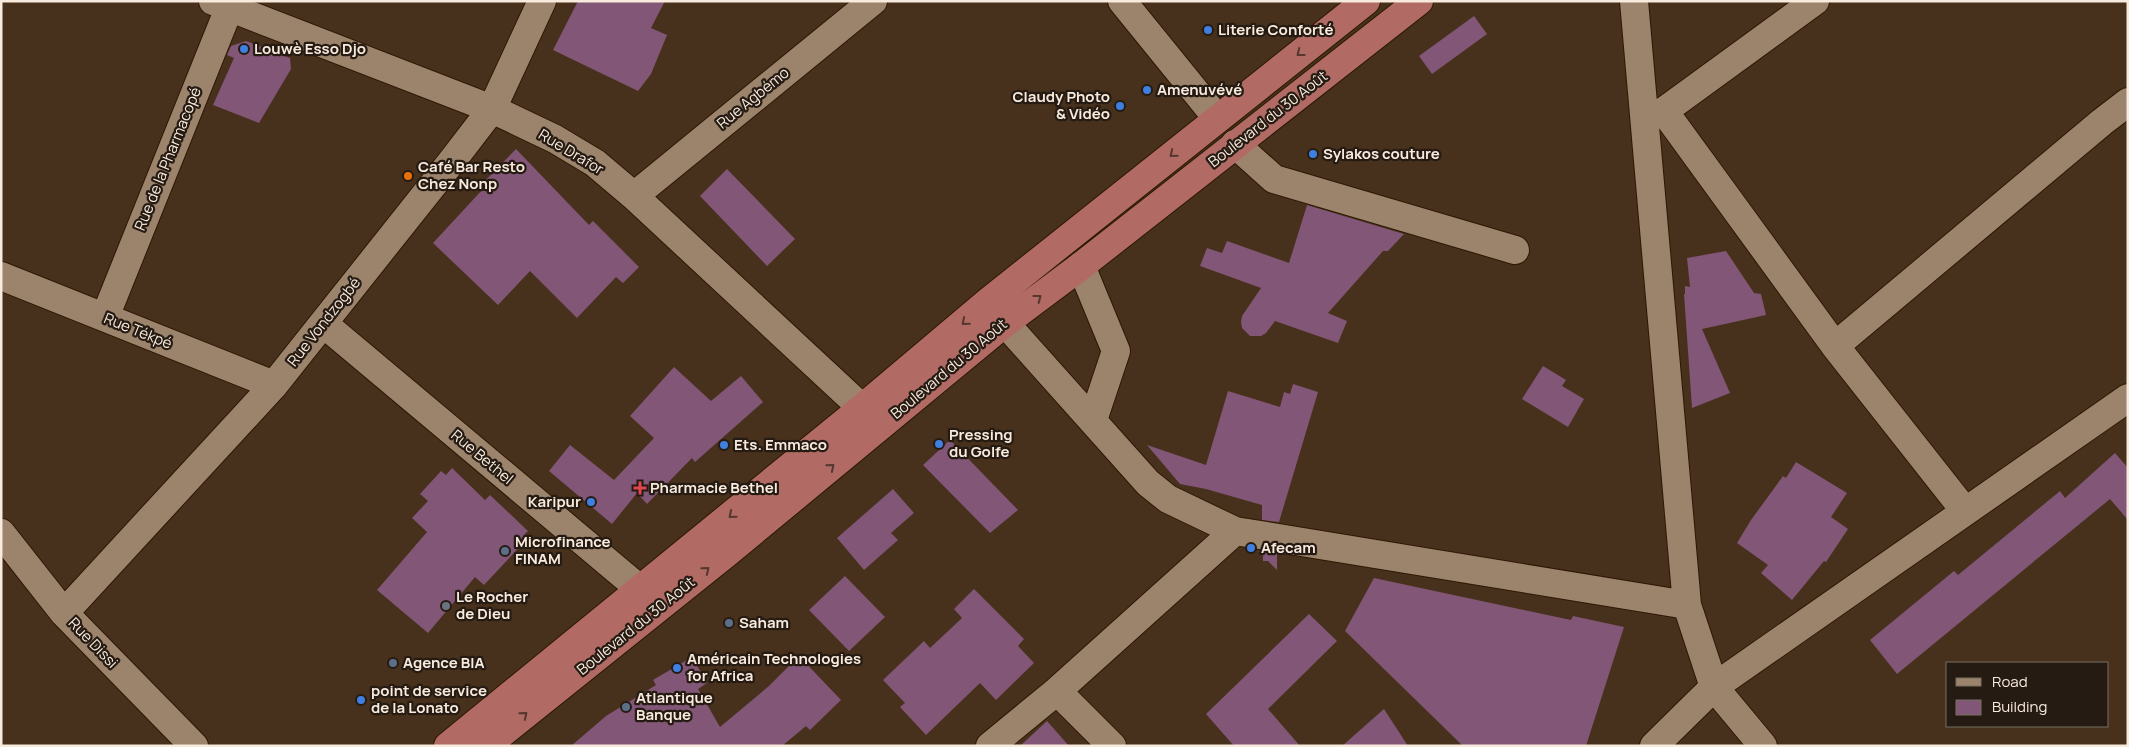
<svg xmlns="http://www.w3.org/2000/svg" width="2129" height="747" font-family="Manrope,sans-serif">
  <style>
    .building { fill: #815676 }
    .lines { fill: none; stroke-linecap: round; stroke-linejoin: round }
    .minor-casing { stroke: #2c1804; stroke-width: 30 }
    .highway-casing { stroke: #2c1804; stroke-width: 30 }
    .minor { stroke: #9c836b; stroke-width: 28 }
    .highway { stroke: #b16b64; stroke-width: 28 }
    .oneway { stroke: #56372f }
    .shop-dot { fill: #3f7fe0; stroke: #251b12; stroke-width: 2 }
    .food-dot { fill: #e8710a; stroke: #251b12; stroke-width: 2 }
    .health-dot { fill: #e0444e; stroke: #251b12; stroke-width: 2 }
    .service-dot { fill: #5c6f8a; stroke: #251b12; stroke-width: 2 }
    .worship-dot { fill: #6b7280; stroke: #251b12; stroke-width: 2 }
    .labels { text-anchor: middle; stroke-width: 4.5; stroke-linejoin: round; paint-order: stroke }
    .poi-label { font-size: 15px; font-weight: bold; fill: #f8eadd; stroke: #251b12; text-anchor: start }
    .street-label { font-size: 15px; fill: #f8eadd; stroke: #251b12 }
  </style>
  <rect width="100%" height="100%" fill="#47311c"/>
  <!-- building -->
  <path class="building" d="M 578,1 L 665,1 L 651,28 L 667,35 L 651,74 L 638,91 L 553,50 Z
    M 1474,16 L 1487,34 L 1432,74 L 1419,56 Z
    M 246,41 L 290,58 L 291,69 L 259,123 L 213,105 L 234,58 L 227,55 L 231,46 Z
    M 516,149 L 589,225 L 593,221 L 639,267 L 623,283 L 616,277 L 577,318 L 530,271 L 498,305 L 433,243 L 483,189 L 480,186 Z
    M 727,169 L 795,239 L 767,266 L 700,196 Z
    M 1307,205 L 1404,234 L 1388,251 L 1383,251 L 1328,313 L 1347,321 L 1338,343 L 1275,321 L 1266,333 L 1261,336 L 1250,336 L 1242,328 L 1241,322 L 1242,316 L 1261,288 L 1200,266 L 1207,248 L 1222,253 L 1227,241 L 1289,263 Z
    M 1726,251 L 1754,293 L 1761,294 L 1766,315 L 1702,329 L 1730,393 L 1692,408 L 1684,294 L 1685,294 L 1685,286 L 1690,287 L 1687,258 Z
    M 1543,366 L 1566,380 L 1562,386 L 1584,399 L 1568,427 L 1522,399 Z
    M 674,367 L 711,401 L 741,376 L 763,402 L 695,462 L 692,458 L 647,504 L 637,493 L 612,524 L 549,471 L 570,445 L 614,480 L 654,438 L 630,416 Z
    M 1293,384 L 1318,392 L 1279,522 L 1262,520 L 1262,505 L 1206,489 L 1180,484 L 1147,445 L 1206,465 L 1228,391 L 1280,407 L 1284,392 L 1290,394 Z
    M 950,440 L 1018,510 L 990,533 L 923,465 Z
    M 2115,453 L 2128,468 L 2128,520 L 2110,499 L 1897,674 L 1870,640 L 1954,571 L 1958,575 L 2060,491 L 2065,498 Z
    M 1796,462 L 1847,493 L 1831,517 L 1848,529 L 1826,562 L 1824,561 L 1792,600 L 1761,573 L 1768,565 L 1737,543 L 1751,520 L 1783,476 L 1786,478 Z
    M 452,468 L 485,500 L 490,495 L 528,531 L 524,535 L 528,538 L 484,585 L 475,577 L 428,633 L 377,590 L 427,532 L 412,518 L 428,501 L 420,494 L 441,471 L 446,475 Z
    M 893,489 L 914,513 L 891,533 L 898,540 L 864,570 L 837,538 Z
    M 1258,551 L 1277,554 L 1277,570 L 1268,561 L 1263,561 L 1263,556 Z
    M 845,576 L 885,617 L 849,651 L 809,610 Z
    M 1374,578 L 1571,620 L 1573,616 L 1624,627 L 1586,746 L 1463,746 L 1345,631 Z
    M 974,589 L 1024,639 L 1018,646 L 1034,663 L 996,700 L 980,683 L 926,735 L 900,707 L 905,703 L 883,680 L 924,641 L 930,648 L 962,618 L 954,609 Z
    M 1309,614 L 1337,641 L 1268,709 L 1300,746 L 1234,746 L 1206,714 Z
    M 799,656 L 841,700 L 810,730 L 806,726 L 782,746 L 571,746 L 606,716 L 656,685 L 653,680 L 692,657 L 707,683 L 698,689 L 720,727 L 769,686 Z
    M 1384,709 L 1408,746 L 1342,746 Z
    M 1047,721 L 1069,746 L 1020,746 Z"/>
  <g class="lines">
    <!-- minor casing -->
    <g class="minor-casing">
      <path id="minor" d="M 213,1 L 492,109 L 555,139 L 595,163 L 634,196 L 862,408
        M 1122,1 L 1217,118
        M 1634,1 L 1687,605 L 1714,687 L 1763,746
        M 1664,111 L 1835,346 L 1965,511
        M 1647,117 L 1664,111 L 1815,1
        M 1235,144 L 1274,179 L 1515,250
        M 634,196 L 873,1
        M 1081,266 L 1116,351 L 1093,420
        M 1,276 L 274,385
        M 991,304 L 1005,323 L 1148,483 L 1168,499 L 1235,531 L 1687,605
        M 105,317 L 232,1
        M 324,324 L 641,590
        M 1835,346 L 2102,122 L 2128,102
        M 1,533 L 64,613 L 194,746
        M 64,613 L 274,385 L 452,161 L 492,109 L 542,1
        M 1057,691 L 1112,746
        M 990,746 L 1057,691 L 1235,531
        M 1654,746 L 1714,687 L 2128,398"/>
    </g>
    <!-- highway casing -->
    <g class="highway-casing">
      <path id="highway" d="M 448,746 L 862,408 L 989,301 L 1366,1
        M 486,746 L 728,552 L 1005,323 L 1081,266 L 1419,1"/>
    </g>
    <!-- minor -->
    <use href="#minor" class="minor"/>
    <!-- highway -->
    <use href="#highway" class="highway"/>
  </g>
  <!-- one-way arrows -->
  <defs><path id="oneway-chevron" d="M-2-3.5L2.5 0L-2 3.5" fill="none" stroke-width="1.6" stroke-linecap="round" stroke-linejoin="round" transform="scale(1.25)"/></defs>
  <g class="oneway">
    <use href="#oneway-chevron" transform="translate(1300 53) rotate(142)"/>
    <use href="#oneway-chevron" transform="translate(1173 154) rotate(141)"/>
    <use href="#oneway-chevron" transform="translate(1038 298) rotate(-37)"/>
    <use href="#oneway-chevron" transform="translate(965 322) rotate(140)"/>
    <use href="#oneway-chevron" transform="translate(831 467) rotate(-40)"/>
    <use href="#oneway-chevron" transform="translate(732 515) rotate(141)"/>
    <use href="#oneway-chevron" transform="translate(706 570) rotate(-39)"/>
    <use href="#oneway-chevron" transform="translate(524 715) rotate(-39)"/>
  </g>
  <!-- markers -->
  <g class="shop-dot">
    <circle cx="1208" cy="30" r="5"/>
    <circle cx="244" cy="49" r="5"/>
    <circle cx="1147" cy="90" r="5"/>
    <circle cx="1120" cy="106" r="5"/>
    <circle cx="1313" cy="154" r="5"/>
    <circle cx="939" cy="444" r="5"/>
    <circle cx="724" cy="445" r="5"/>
    <circle cx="591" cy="502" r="5"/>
    <circle cx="1251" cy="548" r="5"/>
    <circle cx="677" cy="668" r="5"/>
    <circle cx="361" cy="700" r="5"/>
  </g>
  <circle class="food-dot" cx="408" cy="176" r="5"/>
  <path class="health-dot" d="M637.5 480.5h5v5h5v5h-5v5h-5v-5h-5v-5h5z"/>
  <g class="service-dot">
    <circle cx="505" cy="551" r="5"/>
    <circle cx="729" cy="623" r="5"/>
    <circle cx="393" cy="663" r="5"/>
    <circle cx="626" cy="707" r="5"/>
  </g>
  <circle class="worship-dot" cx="446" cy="606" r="5"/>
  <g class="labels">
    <!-- poi labels -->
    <g class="poi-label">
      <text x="1218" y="35">Literie Conforté</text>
      <text x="254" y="54">Louwè Esso Djo</text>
      <text x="1157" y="95">Amenuvévé</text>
      <text x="1110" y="102" text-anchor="end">Claudy Photo<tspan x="1110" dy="17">&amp; Vidéo</tspan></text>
      <text x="1323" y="159">Sylakos couture</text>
      <text x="418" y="172">Café Bar Resto<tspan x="418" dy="17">Chez Nonp</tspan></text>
      <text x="949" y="440">Pressing<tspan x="949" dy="17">du Golfe</tspan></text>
      <text x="734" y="450">Ets. Emmaco</text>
      <text x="650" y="493">Pharmacie Bethel</text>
      <text x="581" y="507" text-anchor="end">Karipur</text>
      <text x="515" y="547">Microfinance<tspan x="515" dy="17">FINAM</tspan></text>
      <text x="1261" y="553">Afecam</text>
      <text x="456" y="602">Le Rocher<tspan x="456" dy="17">de Dieu</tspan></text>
      <text x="739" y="628">Saham</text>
      <text x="687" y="664">Américain Technologies<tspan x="687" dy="17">for Africa</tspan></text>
      <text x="403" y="668">Agence BIA</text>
      <text x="371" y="696">point de service<tspan x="371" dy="17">de la Lonato</tspan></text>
      <text x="636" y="703">Atlantique<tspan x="636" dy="17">Banque</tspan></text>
    </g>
    <!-- street labels -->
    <g class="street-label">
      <text transform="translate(753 98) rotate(-39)" y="5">Rue Agbémo</text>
      <text transform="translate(1268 119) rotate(-38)" y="5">Boulevard du 30 Août</text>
      <text transform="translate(571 152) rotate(31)" y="5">Rue Drafor</text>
      <text transform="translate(168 159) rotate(-68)" y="5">Rue de la Pharmacopé</text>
      <text transform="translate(324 322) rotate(-52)" y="5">Rue Vondzogbé</text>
      <text transform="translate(138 331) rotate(22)" y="5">Rue Tékpé</text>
      <text transform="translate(949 369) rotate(-40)" y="5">Boulevard du 30 Août</text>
      <text transform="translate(482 457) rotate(40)" y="5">Rue Bethel</text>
      <text transform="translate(636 626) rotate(-39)" y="5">Boulevard du 30 Août</text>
      <text transform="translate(93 643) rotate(46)" y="5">Rue Dissi</text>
    </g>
  </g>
  <!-- border -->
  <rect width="2129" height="747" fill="none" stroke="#f8eadd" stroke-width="5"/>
  <!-- legend -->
  <rect x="1946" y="662" width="162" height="65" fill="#251b12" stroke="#796e63"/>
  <rect x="1956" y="678" width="25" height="8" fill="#9c836b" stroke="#796e63"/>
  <text x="1992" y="687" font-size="15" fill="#f8eadd">Road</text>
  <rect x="1956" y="700" width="25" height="15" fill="#815676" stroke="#796e63"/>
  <text x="1992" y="712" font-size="15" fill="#f8eadd">Building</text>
</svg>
